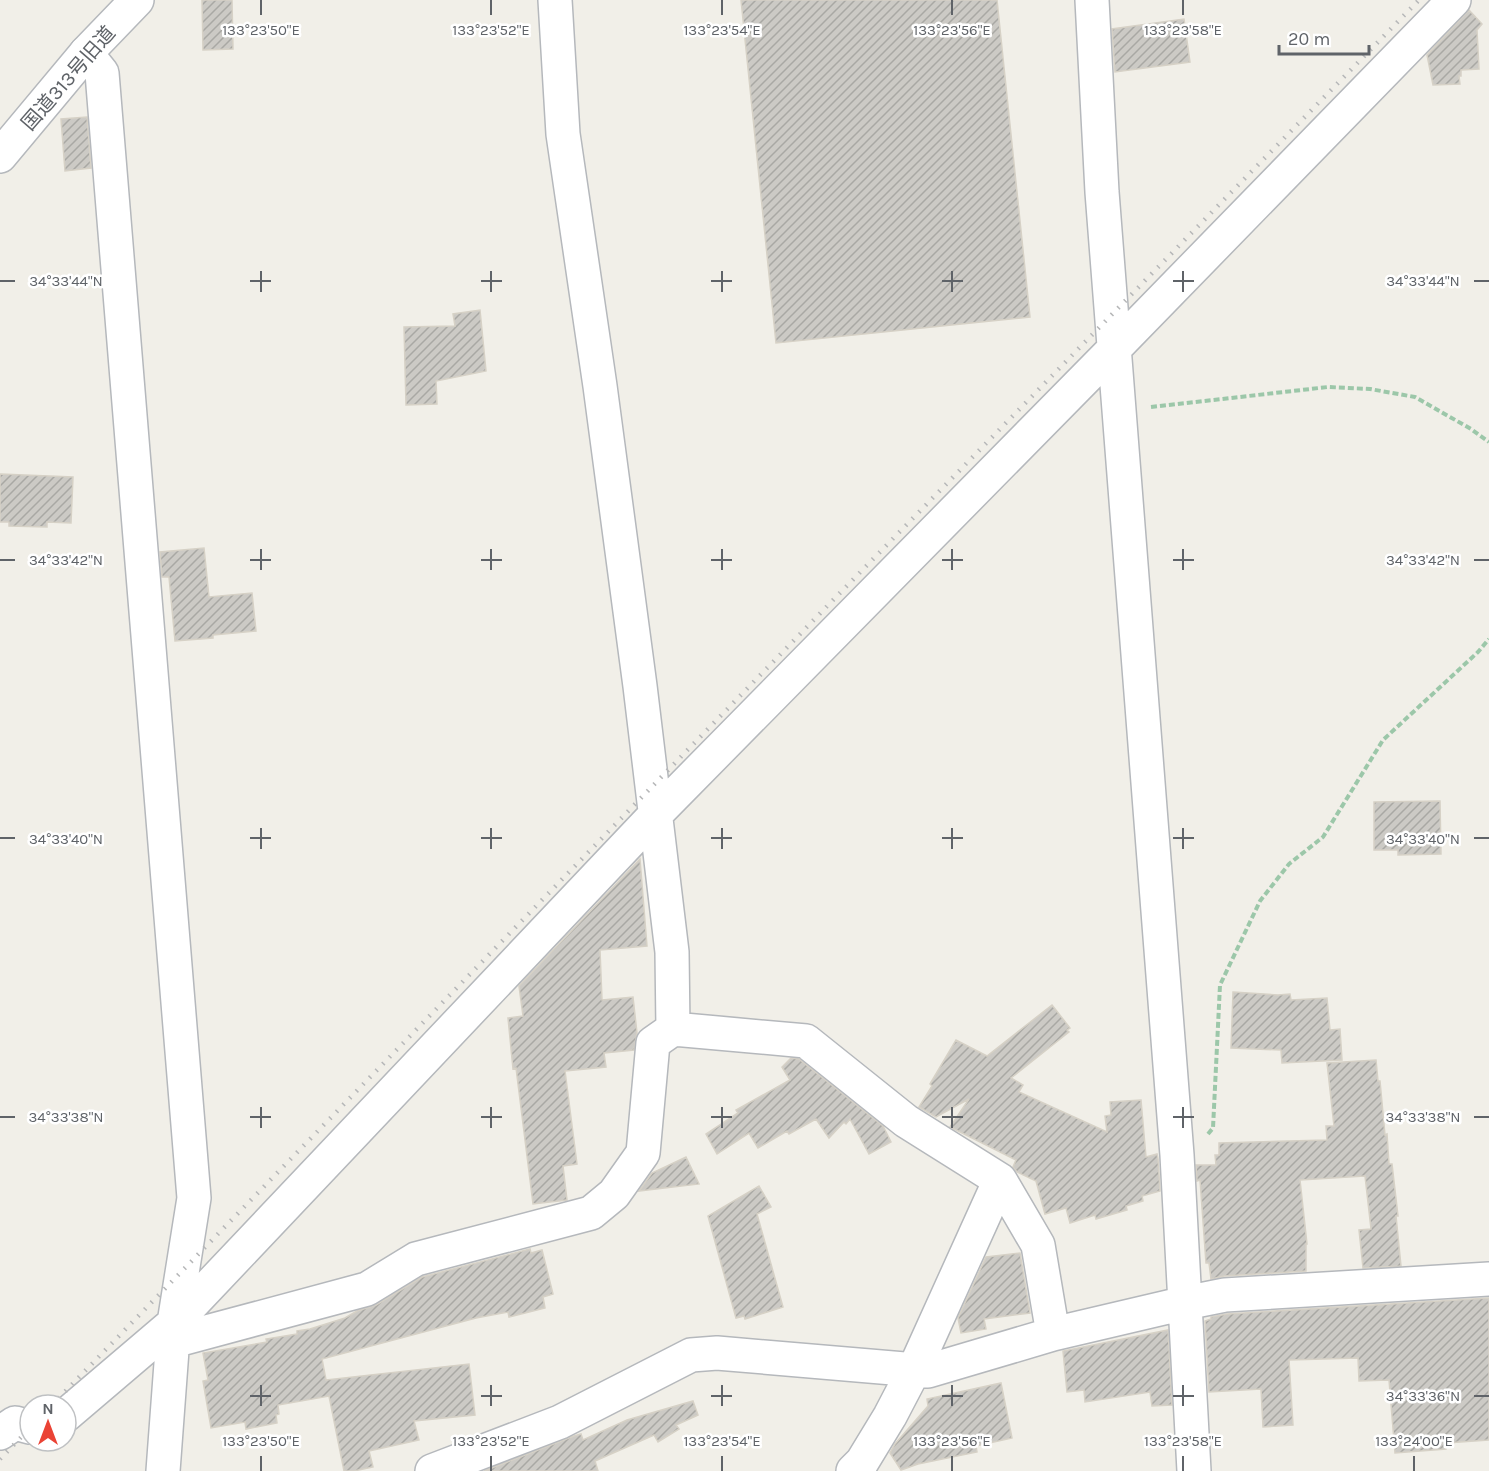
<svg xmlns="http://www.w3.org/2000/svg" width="1489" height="1471" font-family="Karla,'Noto Sans JP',sans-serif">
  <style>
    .building { fill: url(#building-hatch); stroke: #d6d1c6; stroke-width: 1.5 }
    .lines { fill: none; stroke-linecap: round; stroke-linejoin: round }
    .minor-casing { stroke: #b5b8bc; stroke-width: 36 }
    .tertiary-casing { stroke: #b5b8bc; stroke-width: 36 }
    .path { stroke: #9cc7a9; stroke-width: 4; stroke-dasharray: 6 3; stroke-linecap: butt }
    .minor { stroke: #fff; stroke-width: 33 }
    .tertiary { stroke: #fff; stroke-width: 33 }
    .rail { stroke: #b6b7b8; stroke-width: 4.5; stroke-dasharray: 1.5 8; stroke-linecap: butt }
    .ticks { fill: none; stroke: #5f6368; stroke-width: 2 }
    .labels { text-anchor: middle; stroke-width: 5; stroke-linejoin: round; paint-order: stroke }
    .street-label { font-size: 20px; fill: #5f6368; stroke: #fff }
    .ticks-label { font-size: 15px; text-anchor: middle; fill: #5f6368; stroke: #fff; stroke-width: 5; stroke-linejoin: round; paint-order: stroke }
  </style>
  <defs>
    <pattern id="building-hatch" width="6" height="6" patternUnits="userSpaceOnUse" patternTransform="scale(1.5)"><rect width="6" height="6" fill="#cccac5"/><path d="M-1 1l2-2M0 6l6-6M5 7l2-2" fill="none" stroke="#a9a8a4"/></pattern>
  </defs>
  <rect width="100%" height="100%" fill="#f1efe8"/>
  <!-- building -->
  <path class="building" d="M 202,0 L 232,0 L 233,49 L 203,50 Z
    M 741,0 L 997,0 L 1030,317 L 776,343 Z
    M 1469,10 L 1482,24 L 1477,30 L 1479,69 L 1461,70 L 1461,76 L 1459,76 L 1460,84 L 1433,85 L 1427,55 Z
    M 1184,19 L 1190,62 L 1115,72 L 1112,29 Z
    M 87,117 L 91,168 L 65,171 L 61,119 Z
    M 480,310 L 486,371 L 436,381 L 437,404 L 406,405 L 404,327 L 455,326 L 453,314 Z
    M 0,474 L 73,477 L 71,523 L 47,522 L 47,527 L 9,526 L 9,522 L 0,522 Z
    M 204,548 L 209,597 L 252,593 L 256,631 L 213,635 L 213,638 L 175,641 L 169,577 L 162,577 L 160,552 Z
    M 1440,801 L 1441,854 L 1398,855 L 1398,850 L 1374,850 L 1374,802 Z
    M 640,859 L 647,946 L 600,950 L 602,1000 L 633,997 L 637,1033 L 634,1050 L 604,1053 L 606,1067 L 565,1071 L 577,1164 L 563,1166 L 567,1200 L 533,1204 L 516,1068 L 513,1069 L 508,1018 L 523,1016 L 519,986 Z
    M 1233,992 L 1278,995 L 1290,994 L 1291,1000 L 1327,998 L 1330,1030 L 1340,1029 L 1342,1060 L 1282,1063 L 1281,1050 L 1231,1048 Z
    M 1052,1005 L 1070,1028 L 1067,1030 L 1069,1032 L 1011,1078 L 1023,1085 L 1019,1092 L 1107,1132 L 1105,1116 L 1111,1115 L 1110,1102 L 1141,1100 L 1146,1157 L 1157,1154 L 1158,1159 L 1160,1191 L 1142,1196 L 1143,1201 L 1126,1206 L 1127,1210 L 1096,1219 L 1095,1215 L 1070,1223 L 1066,1208 L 1045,1214 L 1036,1181 L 1017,1172 L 1013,1167 L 1016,1160 L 950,1127 L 969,1099 L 936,1117 L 919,1107 L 932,1086 L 930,1084 L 956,1040 L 987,1056 Z
    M 791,1058 L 799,1059 L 883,1126 L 891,1142 L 869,1154 L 850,1119 L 846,1124 L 844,1122 L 829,1138 L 816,1119 L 789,1134 L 787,1131 L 758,1148 L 749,1133 L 717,1154 L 706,1134 L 738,1113 L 736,1110 L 790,1080 L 782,1067 Z
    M 1376,1060 L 1378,1081 L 1380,1081 L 1385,1135 L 1387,1134 L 1389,1164 L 1392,1164 L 1398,1216 L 1396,1216 L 1401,1266 L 1363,1268 L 1359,1230 L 1371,1229 L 1365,1176 L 1300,1180 L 1307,1244 L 1306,1244 L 1306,1271 L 1224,1276 L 1211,1279 L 1209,1263 L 1206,1263 L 1200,1180 L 1197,1181 L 1196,1165 L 1216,1165 L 1215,1155 L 1219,1155 L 1219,1143 L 1327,1140 L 1326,1126 L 1334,1126 L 1327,1063 Z
    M 686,1157 L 699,1184 L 639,1191 L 652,1173 Z
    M 759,1186 L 771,1207 L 757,1214 L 783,1307 L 745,1319 L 744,1316 L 736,1318 L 708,1216 Z
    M 530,1249 L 531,1253 L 542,1250 L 553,1294 L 543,1297 L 545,1308 L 509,1317 L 508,1312 L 476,1318 L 322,1359 L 326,1380 L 469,1364 L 475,1415 L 414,1421 L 419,1440 L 369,1451 L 373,1467 L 354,1471 L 344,1471 L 329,1396 L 278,1405 L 279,1414 L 276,1415 L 277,1423 L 246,1429 L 245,1422 L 211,1428 L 203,1381 L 208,1380 L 203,1353 L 267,1342 L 266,1339 L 297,1334 L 297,1331 L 310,1329 L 345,1318 L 357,1311 L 376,1305 L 422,1277 Z
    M 1020,1253 L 1030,1313 L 984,1319 L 986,1329 L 961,1333 L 958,1318 L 986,1257 Z
    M 1489,1298 L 1489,1440 L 1446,1443 L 1446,1449 L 1395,1453 L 1389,1380 L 1359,1381 L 1358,1358 L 1289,1360 L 1293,1425 L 1263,1427 L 1261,1389 L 1209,1392 L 1205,1321 L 1211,1319 L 1211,1317 L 1227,1314 Z
    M 1168,1330 L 1172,1405 L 1152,1406 L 1150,1392 L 1085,1402 L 1084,1390 L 1067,1392 L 1063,1351 Z
    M 1001,1383 L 1012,1438 L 976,1446 L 977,1452 L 918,1464 L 901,1470 L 890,1453 L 895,1444 L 928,1406 L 927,1399 Z
    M 693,1401 L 698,1415 L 676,1425 L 679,1429 L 658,1442 L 654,1435 L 595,1461 L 598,1471 L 484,1471 L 574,1436 L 581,1434 L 583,1440 L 627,1420 Z"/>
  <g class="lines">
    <!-- minor casing -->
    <g class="minor-casing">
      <path id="minor" d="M 555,0 L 563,134 L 600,386 L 640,686 L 672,952 L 673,1029 L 806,1041 L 906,1121 L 1000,1180 L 1038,1245 L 1053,1334
        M 1092,0 L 1102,192 L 1177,1155 L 1194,1471
        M 86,53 L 102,73 L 194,1198 L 174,1323 L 163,1471
        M 173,1341 L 367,1289 L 416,1259 L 591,1213 L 614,1194 L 643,1153 L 653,1043 L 673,1029
        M 66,1415 L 174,1323 L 655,815 L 1114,349 L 1454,0
        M 0,1433 L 15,1423 L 30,1427
        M 432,1471 L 560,1422 L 691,1355 L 717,1353 L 928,1371 L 1053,1334 L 1185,1303 L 1225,1295 L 1489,1279
        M 853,1471 L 862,1462 L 890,1416 L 914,1370 L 1000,1180"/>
    </g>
    <!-- tertiary casing -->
    <g class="tertiary-casing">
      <path id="tertiary" d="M 0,156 L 86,53 L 137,0"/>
    </g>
    <!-- path -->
    <path class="path" d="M 1151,407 L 1328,387 L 1370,389 L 1415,397 L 1471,429 L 1489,442
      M 1208,1134 L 1213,1128 L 1220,985 L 1260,901 L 1289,864 L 1323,837 L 1383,740 L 1478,652 L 1489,639"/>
    <!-- minor -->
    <use href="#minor" class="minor"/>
    <!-- tertiary -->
    <use href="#tertiary" class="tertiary"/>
    <!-- rail -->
    <path class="rail" d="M 52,1405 L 836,597 L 1419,0
      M 0,1459 L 30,1428"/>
  </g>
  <!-- ticks -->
  <path class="ticks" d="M 261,0 L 261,15M 491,0 L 491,15M 722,0 L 722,15M 952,0 L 952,15M 1183,0 L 1183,15M 261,271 L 261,292M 491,271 L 491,292M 722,271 L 722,292M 952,271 L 952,292M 1183,271 L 1183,292M 0,281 L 15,281M 250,281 L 271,281M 481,281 L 502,281M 711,281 L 732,281M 942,281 L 963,281M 1173,281 L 1194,281M 1474,281 L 1489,281M 261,549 L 261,570M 491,549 L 491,570M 722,549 L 722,570M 952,549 L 952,570M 1183,549 L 1183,570M 0,560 L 15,560M 250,560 L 271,560M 481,560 L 502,560M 711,560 L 732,560M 942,560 L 963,560M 1173,560 L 1194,560M 1474,560 L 1489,560M 261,828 L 261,849M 491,828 L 491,849M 722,828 L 722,849M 952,828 L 952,849M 1183,828 L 1183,849M 0,838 L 15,838M 250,838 L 271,838M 481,838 L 502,838M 711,838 L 732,838M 942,838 L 963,838M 1173,838 L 1194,838M 1474,838 L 1489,838M 261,1107 L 261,1128M 491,1107 L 491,1128M 722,1107 L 722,1128M 952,1107 L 952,1128M 1183,1107 L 1183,1128M 0,1117 L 15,1117M 250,1117 L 271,1117M 481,1117 L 502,1117M 711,1117 L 732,1117M 942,1117 L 963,1117M 1173,1117 L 1194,1117M 1474,1117 L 1489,1117M 261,1385 L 261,1406M 491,1385 L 491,1406M 722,1385 L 722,1406M 952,1385 L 952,1406M 1183,1385 L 1183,1406M 250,1396 L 271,1396M 481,1396 L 502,1396M 711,1396 L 732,1396M 942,1396 L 963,1396M 1173,1396 L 1194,1396M 1474,1396 L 1489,1396M 261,1456 L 261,1471M 491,1456 L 491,1471M 722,1456 L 722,1471M 952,1456 L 952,1471M 1183,1456 L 1183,1471M 1414,1456 L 1414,1471"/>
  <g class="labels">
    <!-- street labels -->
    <g class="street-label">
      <text transform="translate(68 78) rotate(-49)" y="7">国道313号旧道</text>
    </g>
  </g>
  <g class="ticks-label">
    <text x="261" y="35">133°23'50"E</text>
    <text x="491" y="35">133°23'52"E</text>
    <text x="722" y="35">133°23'54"E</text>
    <text x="952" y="35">133°23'56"E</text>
    <text x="1183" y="35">133°23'58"E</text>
    <text x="66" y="286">34°33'44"N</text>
    <text x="1423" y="286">34°33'44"N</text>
    <text x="66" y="565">34°33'42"N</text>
    <text x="1423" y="565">34°33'42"N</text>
    <text x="66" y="844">34°33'40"N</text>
    <text x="1423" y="844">34°33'40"N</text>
    <text x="66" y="1122">34°33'38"N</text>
    <text x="1423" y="1122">34°33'38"N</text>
    <text x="1423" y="1401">34°33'36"N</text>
    <text x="261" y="1446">133°23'50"E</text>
    <text x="491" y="1446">133°23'52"E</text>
    <text x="722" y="1446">133°23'54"E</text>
    <text x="952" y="1446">133°23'56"E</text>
    <text x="1183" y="1446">133°23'58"E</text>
    <text x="1414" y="1446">133°24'00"E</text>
  </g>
  <!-- north arrow -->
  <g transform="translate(48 1423)"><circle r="28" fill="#ffffff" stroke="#bfc1c3" stroke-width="1.5"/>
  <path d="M0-4.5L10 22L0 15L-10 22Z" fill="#ea4335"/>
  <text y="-9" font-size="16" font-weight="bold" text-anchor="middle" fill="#5f6368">N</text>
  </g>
  <!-- scale -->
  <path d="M1279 45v9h90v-9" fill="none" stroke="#5f6368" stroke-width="3"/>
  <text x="1288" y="45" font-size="18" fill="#5f6368" stroke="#ffffff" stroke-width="4.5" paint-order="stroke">20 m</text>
</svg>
